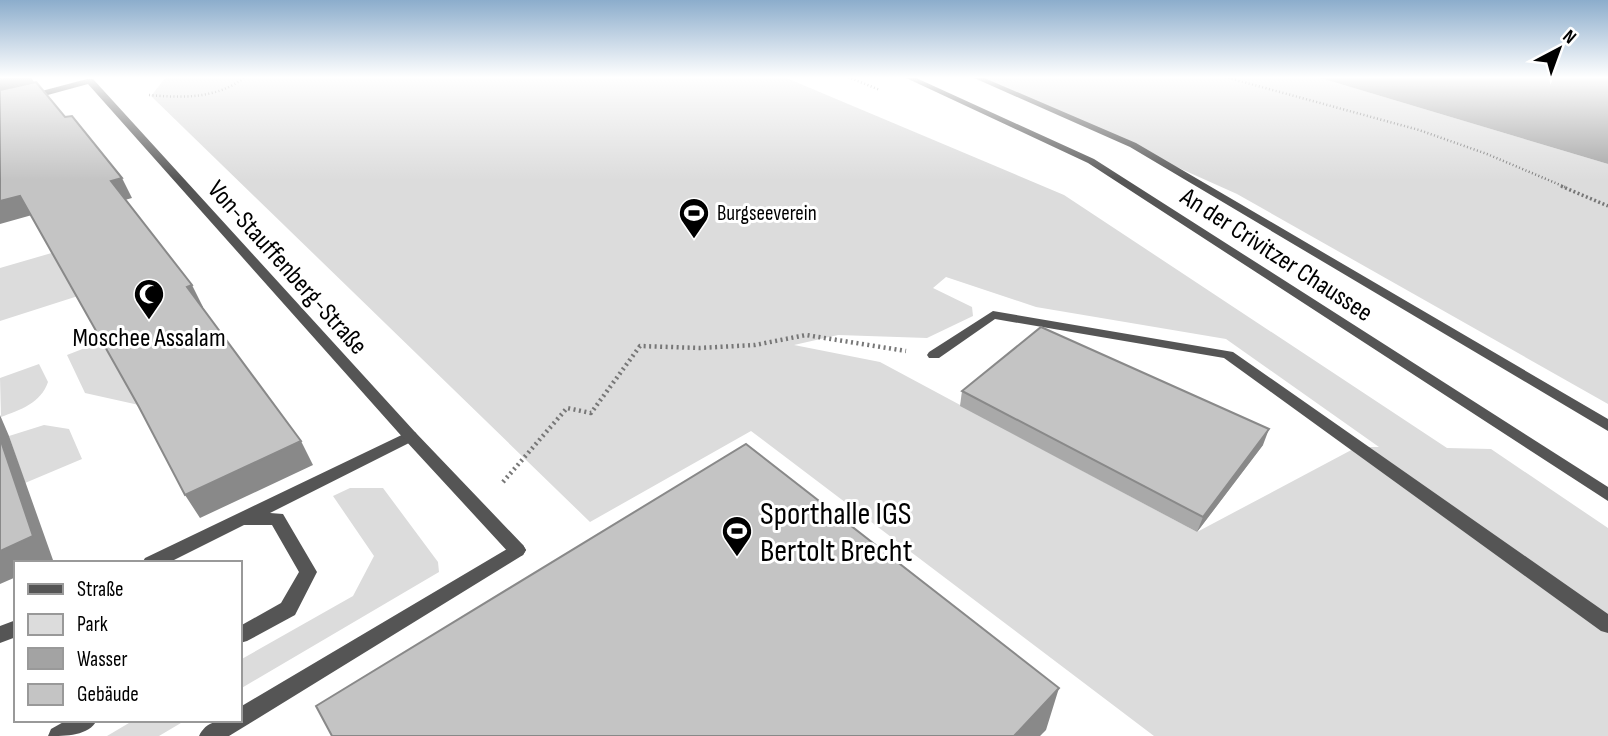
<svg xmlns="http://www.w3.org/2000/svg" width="1608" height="736" font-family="'Sofia Sans Condensed',sans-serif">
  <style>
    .green { fill: #dcdcdc; fill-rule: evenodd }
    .water { fill: #a3a3a3 }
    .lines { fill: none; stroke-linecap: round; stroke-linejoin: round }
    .path-far2 { stroke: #777; stroke-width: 2.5; stroke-dasharray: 1 2.5; stroke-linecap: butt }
    .path-far1 { stroke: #777; stroke-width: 3.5; stroke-dasharray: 2 2.5; stroke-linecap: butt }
    .path { stroke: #777; stroke-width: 4.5; stroke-dasharray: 2 3.5; stroke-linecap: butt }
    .service { fill: #555; fill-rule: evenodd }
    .minor { fill: #555; fill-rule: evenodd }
    .tertiary { fill: #555; fill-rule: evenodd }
    .wall { fill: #a9a9a9 }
    .shaded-wall { fill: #898989 }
    .building { fill: #c4c4c4; stroke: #898989; stroke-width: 2 }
    .labels { text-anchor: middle; stroke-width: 6; stroke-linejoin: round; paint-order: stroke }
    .far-poi-label { font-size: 21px; fill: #000; stroke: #fff; text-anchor: start }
    .street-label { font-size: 26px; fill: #000; stroke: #fff }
    .poi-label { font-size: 26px; fill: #000; stroke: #fff }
    .near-poi-label { font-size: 32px; fill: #000; stroke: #fff; text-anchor: start }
  </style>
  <rect width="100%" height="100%" fill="#fff"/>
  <!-- green -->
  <path class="green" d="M 166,77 L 784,77 L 1064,195 L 1447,448 L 1491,449 L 1608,528 L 1608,736 L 1154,736 L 751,431 L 590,522 L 151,96 ZM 946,277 L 1036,307 L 1226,339 L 1379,447 L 1357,447 L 1197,532 L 880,362 L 794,345 L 838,335 L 927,338 L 973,316 L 972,307 L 933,288 Z
    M 976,77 L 1317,77 L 1608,164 L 1608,404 L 1237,194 Z
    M 141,227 L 78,296 L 0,321 L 0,268 Z
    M 103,341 L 139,405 L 85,393 L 67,355 Z
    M 39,364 L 48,382 C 41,403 20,410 1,417 L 0,378 Z
    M 44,425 L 69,429 L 82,459 L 25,483 L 9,436 Z
    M 350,488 L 383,488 L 438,562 L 439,572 L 240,689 L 240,660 L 353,596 L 374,556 L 333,496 Z
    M 134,720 L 186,720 L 159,736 L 107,736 Z"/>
  <!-- water -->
  <path class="water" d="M 1317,77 L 1608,77 L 1608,164 Z"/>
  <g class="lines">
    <!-- path-far2 -->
    <path class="path-far2" d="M 848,77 L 880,90
      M 1225,77 L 1419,130 L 1487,154 L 1565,187
      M 149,95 C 183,98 217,99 245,77"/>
    <!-- path-far1 -->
    <path class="path-far1" d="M 1561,186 L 1608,206"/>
    <!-- path -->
    <path class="path" d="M 503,482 L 567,408 L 591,413 L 640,346 L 699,348 L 755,345 L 806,335 L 906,351"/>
    <!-- service -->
    <path class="service" d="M 993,311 L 1233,352 L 1608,614 L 1608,633 L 1601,631 L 1224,358 L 995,319 L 939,358 L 929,358 L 927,355 L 929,352 Z
      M 410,431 L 415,432 L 418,436 L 415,440 L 270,513 L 283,514 L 317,572 L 295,615 L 247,641 L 240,643 L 240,626 L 281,603 L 299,572 L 272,525 L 244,525 L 168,563 L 142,563 L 145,558 Z
      M 517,543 L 523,545 L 526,550 L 523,555 L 247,725 L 229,736 L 199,736 C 207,719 223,720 240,720 L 240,707 Z
      M 16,620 L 16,637 L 0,643 L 0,626 Z
      M 67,720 L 97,720 C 89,736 66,736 48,736 L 51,729 Z"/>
    <!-- minor -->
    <path class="minor" d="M 87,79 L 93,79 L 415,432 L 523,545 L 526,550 L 523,555 L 517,557 L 511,555 L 405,440 L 88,84 L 0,108 L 0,102 Z"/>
    <!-- tertiary -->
    <path class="tertiary" d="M 904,77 L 914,77 L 1094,159 L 1608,487 L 1608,501 L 1088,163 Z
      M 972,77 L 982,77 L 1136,143 L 1608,419 L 1608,431 L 1130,147 Z"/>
  </g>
  <!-- wall -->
  <path class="wall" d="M 962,391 L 1263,445 L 1197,532 L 960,406 Z"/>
  <!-- shaded-wall -->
  <path class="shaded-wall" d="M 14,77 L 31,77 L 38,89 L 0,99 L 0,80 Z
    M 122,178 L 132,198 L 121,201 L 111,181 Z
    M 20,196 L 32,215 L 0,224 L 0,201 Z
    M 192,285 L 203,307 L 198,308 L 187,287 Z
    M 0,415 L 9,436 L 53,560 L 47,563 L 16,563 L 16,577 L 0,584 Z
    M 1269,429 L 1263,445 L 1197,532 L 1203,517 Z
    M 301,441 L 313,465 L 200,518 L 185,495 Z
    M 1059,688 L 1046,730 L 1040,736 L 1014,736 Z"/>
  <!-- building -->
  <path class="building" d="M 0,77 L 14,77 L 0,80 Z
    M 36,82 L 65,117 L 72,116 L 122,178 L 111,181 L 192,285 L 187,287 L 301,441 L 185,495 L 139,407 L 20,196 L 0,201 L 0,90 Z
    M 1041,327 L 1269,429 L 1203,517 L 962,391 Z
    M 0,438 L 33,536 L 0,551 Z
    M 746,444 L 1059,688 L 1014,736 L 332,736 L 316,706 Z"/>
  <!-- sky -->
  <linearGradient id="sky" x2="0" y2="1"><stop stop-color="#8cadcc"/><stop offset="0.43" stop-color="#fff"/><stop offset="1" stop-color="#fff" stop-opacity="0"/></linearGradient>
  <rect width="1608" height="180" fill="url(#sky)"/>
  <!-- icons -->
  <defs>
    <g id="stadium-pin" transform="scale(1.575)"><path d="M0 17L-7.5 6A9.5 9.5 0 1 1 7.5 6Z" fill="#000" stroke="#fff"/><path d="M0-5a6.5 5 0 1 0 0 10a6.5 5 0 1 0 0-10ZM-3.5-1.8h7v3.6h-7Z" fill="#fff"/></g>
    <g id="mosque-pin" transform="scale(1.575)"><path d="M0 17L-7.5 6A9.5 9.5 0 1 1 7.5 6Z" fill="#000" stroke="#fff"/><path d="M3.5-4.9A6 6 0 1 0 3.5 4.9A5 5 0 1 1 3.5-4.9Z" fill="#fff"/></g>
  </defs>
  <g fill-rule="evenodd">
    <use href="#stadium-pin" x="694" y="213"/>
    <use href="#mosque-pin" x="149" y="294"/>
    <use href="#stadium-pin" x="737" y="531"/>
  </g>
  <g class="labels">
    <!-- far-poi labels -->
    <g class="far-poi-label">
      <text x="717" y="220">Burgseeverein</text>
    </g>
    <!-- street labels -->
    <g class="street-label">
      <text transform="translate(1277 254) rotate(33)" y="9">An der Crivitzer Chaussee</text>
      <text transform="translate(288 267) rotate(48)" y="9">Von-Stauffenberg-Straße</text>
    </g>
    <!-- poi labels -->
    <g class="poi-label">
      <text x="149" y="346">Moschee Assalam</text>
    </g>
    <!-- near-poi labels -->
    <g class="near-poi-label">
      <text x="760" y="524">Sporthalle IGS<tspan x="760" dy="37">Bertolt Brecht</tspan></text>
    </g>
  </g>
  <!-- legend -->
  <rect x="14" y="561" width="228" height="161" fill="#ffffff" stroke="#999999" stroke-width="2"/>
  <rect x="28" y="584" width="35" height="10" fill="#555555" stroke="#999999" stroke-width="2"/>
  <text x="77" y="596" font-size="21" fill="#000000">Straße</text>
  <rect x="28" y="614" width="35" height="21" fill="#dcdcdc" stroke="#999999" stroke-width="2"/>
  <text x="77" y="631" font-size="21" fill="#000000">Park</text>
  <rect x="28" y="648" width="35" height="21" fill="#a3a3a3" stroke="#999999" stroke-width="2"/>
  <text x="77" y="666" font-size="21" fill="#000000">Wasser</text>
  <rect x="28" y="684" width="35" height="21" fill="#c4c4c4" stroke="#999999" stroke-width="2"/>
  <text x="77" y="701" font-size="21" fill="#000000">Gebäude</text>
  <!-- north arrow -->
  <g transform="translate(1559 49) rotate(41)" stroke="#ffffff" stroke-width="5" paint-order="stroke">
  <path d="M0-5L12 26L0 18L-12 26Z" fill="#000000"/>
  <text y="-10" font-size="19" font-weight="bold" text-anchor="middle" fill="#000000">N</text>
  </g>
</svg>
